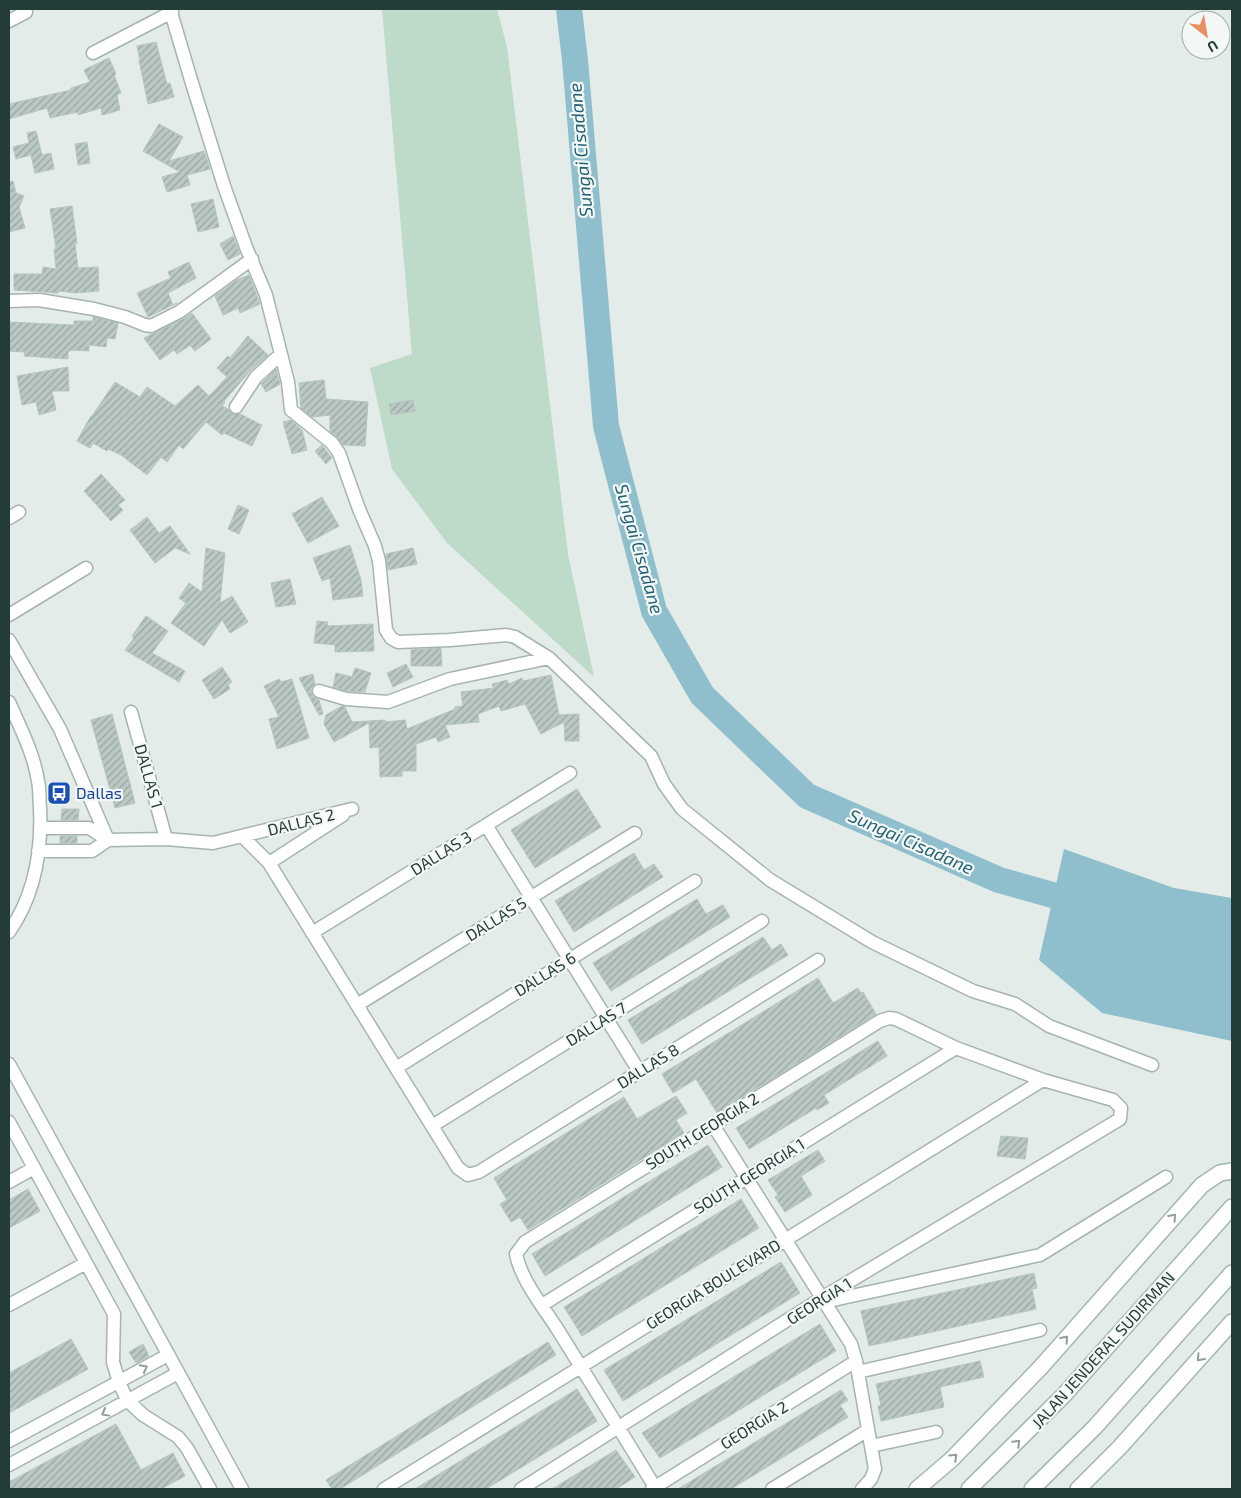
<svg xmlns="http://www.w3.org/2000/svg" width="1241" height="1498" font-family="'Exo 2',sans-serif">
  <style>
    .grass { fill: #bddbc8 }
    .water { fill: #8fbecd }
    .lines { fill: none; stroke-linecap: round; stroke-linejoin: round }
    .river { stroke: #8fbecd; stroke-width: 26 }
    .building { fill: url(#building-hatch); stroke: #b6c5c0 }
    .street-casing { stroke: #a6b4b0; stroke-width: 15 }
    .secondary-casing { stroke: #a2b7b1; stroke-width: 18 }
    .street { stroke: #fff; stroke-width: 12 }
    .secondary { stroke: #fff; stroke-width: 15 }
    .oneway { stroke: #929e9b }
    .labels { text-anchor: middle; stroke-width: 4.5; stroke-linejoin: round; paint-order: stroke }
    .street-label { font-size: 16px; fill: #243c37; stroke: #f3f8f6 }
    .transit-label { font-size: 16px; fill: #164399; stroke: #f3f8f6; text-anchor: start }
    .water-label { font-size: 18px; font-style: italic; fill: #226074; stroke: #f3f8f6 }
  </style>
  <defs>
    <pattern id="building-hatch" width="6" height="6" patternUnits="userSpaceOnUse" patternTransform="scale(1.25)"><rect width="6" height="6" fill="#bbc9c5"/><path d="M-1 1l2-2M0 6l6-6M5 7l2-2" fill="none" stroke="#98a4a1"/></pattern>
  </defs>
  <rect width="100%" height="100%" fill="#e3ece9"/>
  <!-- grass -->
  <path class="grass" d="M 382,9 L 497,9 L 507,47 L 568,554 L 594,677 L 447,543 L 392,469 L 370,368 L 412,354 Z"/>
  <!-- water -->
  <path class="water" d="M 1064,849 L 1174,888 L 1232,898 L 1232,1041 L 1102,1013 L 1039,960 Z"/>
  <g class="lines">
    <!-- river -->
    <path class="river" d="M 569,9 L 575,60 L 606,426 L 654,611 L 702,695 L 807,796 L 999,880 L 1088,905"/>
  </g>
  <!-- building -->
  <path class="building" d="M 156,42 L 167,84 L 170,83 L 174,97 L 148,104 L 139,60 L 140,60 L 137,46 Z
    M 109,58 L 116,74 L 114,75 L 121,93 L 117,95 L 120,110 L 102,115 L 101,108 L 78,115 L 78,112 L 50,118 L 47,108 L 9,119 L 9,104 L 71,90 L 71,88 L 90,82 L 84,70 Z
    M 159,124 L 183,137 L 169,161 L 204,151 L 210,169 L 187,175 L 190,185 L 167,192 L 162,177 L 180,172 L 143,151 Z
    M 36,131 L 42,155 L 51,153 L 54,169 L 35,173 L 31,155 L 16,159 L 13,147 L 29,143 L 27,133 Z
    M 87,142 L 90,163 L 78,165 L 75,144 Z
    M 13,181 L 16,193 L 24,196 L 19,207 L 25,228 L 9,232 L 9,182 Z
    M 213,199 L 219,227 L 198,232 L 191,204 Z
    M 72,206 L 77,244 L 75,244 L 78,268 L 98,267 L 99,291 L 76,293 L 59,291 L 58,293 L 14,290 L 14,274 L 42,274 L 43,267 L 56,269 L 54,249 L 56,249 L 50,209 Z
    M 233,236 L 240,254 L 228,260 L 220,244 Z
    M 189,262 L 196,278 L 168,293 L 173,305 L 177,303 L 148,317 L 137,293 L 171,278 L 168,272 Z
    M 249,275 L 260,304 L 240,313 L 238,308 L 223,315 L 215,296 L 237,280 Z
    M 192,313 L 211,339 L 195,351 L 190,345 L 177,354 L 174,350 L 160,360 L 144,338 L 183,319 Z
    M 93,317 L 118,323 L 115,339 L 107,338 L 106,347 L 89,345 L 89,351 L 71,350 L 68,352 L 68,359 L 24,356 L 25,352 L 9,351 L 10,322 L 74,325 L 74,321 L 93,321 Z
    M 248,336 L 268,355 L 250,371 L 224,401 L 225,402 L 222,406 L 228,409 L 232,414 L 240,414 L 262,425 L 252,446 L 224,433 L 222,435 L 206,422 L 183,449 L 179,445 L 167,462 L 161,457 L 147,475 L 121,455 L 108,449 L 107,451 L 93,443 L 90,448 L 77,441 L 91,416 L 92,416 L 115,382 L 140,397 L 147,387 L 175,406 L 198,385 L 209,396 L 227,377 L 217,368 L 228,356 L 230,358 Z
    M 68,367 L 69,391 L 52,391 L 56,410 L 39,415 L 36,402 L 22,405 L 17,376 Z
    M 276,369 L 280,384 L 266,392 L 261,384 Z
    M 324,380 L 326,399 L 368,402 L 365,446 L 343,445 L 337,437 L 330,431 L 330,415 L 312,417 L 301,408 L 299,383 Z
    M 413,400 L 415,411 L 391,415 L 389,404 Z
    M 291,420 L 302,430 L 307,450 L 292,454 L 283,422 Z
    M 322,445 L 332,458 L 326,464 L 315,451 Z
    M 101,474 L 125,500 L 118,505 L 123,510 L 111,521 L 84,491 Z
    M 322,497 L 339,526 L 308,543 L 292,514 Z
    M 238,505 L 249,510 L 239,534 L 228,529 Z
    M 147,517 L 159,533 L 170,526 L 190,554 L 175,548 L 155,563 L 130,530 Z
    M 350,545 L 361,580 L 363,596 L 333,600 L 330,578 L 322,581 L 313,558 Z
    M 206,548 L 225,553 L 220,603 L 232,596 L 248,622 L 230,633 L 222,620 L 204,646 L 171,623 L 186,603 L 179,598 L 189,583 L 202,592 Z
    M 413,548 L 417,564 L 388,570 L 386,554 Z
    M 290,579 L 296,604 L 276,607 L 271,583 Z
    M 146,616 L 168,631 L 152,653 L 185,671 L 179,682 L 125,650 L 134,638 L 132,636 Z
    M 317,621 L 328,622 L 327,626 L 373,624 L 374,651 L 335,652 L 335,645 L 314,643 Z
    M 441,648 L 442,666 L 411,666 L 411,650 Z
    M 406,664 L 413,677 L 393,687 L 387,673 Z
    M 222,667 L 232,682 L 228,685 L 230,689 L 214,699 L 202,680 Z
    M 355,668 L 371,673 L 365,692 L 347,691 L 333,687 L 336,673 L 352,677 Z
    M 313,674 L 315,684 L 311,688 L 311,692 L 313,697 L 319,700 L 323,714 L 319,715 L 299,678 Z
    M 551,675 L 559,715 L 579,714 L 579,741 L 565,741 L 564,722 L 541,734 L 525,704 L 501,711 L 499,706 L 478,714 L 479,722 L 445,725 L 450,737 L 438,742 L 436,737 L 416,744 L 416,771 L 402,771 L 402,776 L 380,777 L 379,747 L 370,748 L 369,723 L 334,742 L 324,724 L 326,715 L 342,706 L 345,707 L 352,722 L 385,720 L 386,722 L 405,720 L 407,729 L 455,709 L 455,707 L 463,706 L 461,692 L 494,688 L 492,684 L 507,680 L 509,684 L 522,678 L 523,681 Z
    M 279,679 L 281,682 L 292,679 L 309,738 L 277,749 L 269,719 L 279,717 L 264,686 Z
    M 112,714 L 135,803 L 115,808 L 91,720 Z
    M 577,789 L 601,827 L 535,868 L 511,830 Z
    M 62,809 L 79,809 L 78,820 L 61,820 Z
    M 60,836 L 77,836 L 77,843 L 60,843 Z
    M 634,853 L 644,870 L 654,864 L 663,877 L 574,932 L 555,901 Z
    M 697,899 L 706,914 L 723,905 L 730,917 L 611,991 L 593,963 Z
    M 763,937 L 772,950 L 781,944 L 788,955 L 642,1044 L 628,1020 Z
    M 818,978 L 833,1003 L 858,988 L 861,993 L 863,992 L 876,1014 L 717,1113 L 696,1079 L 673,1093 L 662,1074 Z
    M 878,1041 L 887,1056 L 824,1095 L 829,1103 L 817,1110 L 816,1108 L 749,1149 L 736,1128 Z
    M 676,1096 L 687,1113 L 676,1120 L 684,1133 L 528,1230 L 520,1217 L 511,1222 L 500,1204 L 507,1200 L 494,1178 L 624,1097 L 637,1119 Z
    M 1001,1136 L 1028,1138 L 1025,1159 L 997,1156 Z
    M 708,1145 L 722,1167 L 545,1276 L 532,1254 Z
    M 818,1150 L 825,1161 L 801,1176 L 812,1195 L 785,1212 L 775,1197 L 778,1195 L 768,1180 Z
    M 28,1189 L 40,1211 L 9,1228 L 9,1200 Z
    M 741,1199 L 759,1228 L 582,1336 L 564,1307 Z
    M 781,1262 L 800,1293 L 623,1401 L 604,1370 Z
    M 1034,1273 L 1037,1288 L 1032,1289 L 1036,1309 L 869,1346 L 861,1311 Z
    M 820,1324 L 836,1351 L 660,1458 L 642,1433 Z
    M 71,1339 L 88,1369 L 9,1413 L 9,1373 Z
    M 548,1342 L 556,1355 L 340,1489 L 332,1489 L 326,1480 Z
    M 143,1344 L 149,1356 L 136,1363 L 129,1352 Z
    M 980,1361 L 984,1377 L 940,1387 L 944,1407 L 881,1421 L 878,1406 L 881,1405 L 876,1384 Z
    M 577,1389 L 597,1421 L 486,1489 L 415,1489 Z
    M 841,1390 L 848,1400 L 840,1405 L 848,1417 L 759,1472 L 731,1489 L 678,1489 Z
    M 116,1424 L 141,1470 L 173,1453 L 185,1476 L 161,1489 L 9,1489 L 9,1482 Z
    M 616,1450 L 635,1477 L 616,1489 L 552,1489 Z"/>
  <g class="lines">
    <!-- street casing -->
    <g class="street-casing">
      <path id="street" d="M 170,9 L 191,80 L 224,186 L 246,247 L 266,295 L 288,382 L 291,410 L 332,443 L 339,453 L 359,509 L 375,546 L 379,561 L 386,630 L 391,638 L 398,642 L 450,640 L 506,635 L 515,637 L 549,658 L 651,756 L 664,784 L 682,809 L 770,880 L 872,942 L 973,991 L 1015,1004 L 1049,1026 L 1152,1065
        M 9,21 L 26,12
        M 93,53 L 172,12
        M 9,301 L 39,300 L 94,309 L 125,317 L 145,325 L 151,326 L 179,312 L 252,259
        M 236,407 L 256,377 L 281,354
        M 9,518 L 19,512
        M 9,615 L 86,568
        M 9,640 L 60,729 L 108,840
        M 319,691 L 346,699 L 388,702 L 450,679 L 549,658
        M 9,702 C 20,727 34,754 38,781 C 40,790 39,799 40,808 C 42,852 35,895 9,932
        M 131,712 L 166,839
        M 486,825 L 639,1071
        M 41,828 L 89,828 L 108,840 L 166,839 L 213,843 L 352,809
        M 242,836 L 269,863 L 458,1168 L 468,1175 L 479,1172 L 818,960
        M 38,851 L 92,851 L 108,840
        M 269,863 L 343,815
        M 312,933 L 570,773
        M 357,1005 L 635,833
        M 9,1064 L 242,1489
        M 396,1068 L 695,881
        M 9,1122 L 114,1314 L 113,1362 L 119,1382 L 127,1400 L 143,1415 L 178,1437 L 187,1448 L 210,1489
        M 713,1125 L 851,1344 L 856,1361 L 875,1469 L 871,1479 L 862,1489
        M 432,1126 L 762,921
        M 9,1182 L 34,1168
        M 824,1302 L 1040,1255 L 1166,1177
        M 9,1305 L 86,1263
        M 542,1305 L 956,1048
        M 858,1372 L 1040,1330
        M 9,1441 L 168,1355
        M 871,1446 L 936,1432
        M 9,1465 L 178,1373
        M 384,1489 L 1043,1080
        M 521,1489 L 822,1298 L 1120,1119 L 1121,1108 L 1113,1100 L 1043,1080 L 956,1048 L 896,1019 L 889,1018 L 880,1021 L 525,1242 L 516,1254 C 521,1280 544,1308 558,1330 C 591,1383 624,1436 656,1489
        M 652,1489 L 856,1361
        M 772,1489 L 868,1430"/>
    </g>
    <!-- secondary casing -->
    <g class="secondary-casing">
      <path id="secondary" d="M 917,1489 L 952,1459 L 1041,1367 L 1202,1185 L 1220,1173 L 1232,1171
        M 969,1489 L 1064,1395 L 1232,1207
        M 1032,1489 L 1095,1427 L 1232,1273
        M 1078,1489 L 1120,1447 L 1232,1322"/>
    </g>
    <!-- street -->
    <use href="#street" class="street"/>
    <!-- secondary -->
    <use href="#secondary" class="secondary"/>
  </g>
  <!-- one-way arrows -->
  <defs><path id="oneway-chevron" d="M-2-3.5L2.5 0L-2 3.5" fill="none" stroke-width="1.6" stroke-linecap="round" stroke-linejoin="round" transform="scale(1.25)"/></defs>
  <g class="oneway">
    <use href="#oneway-chevron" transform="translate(1173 1217) rotate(-48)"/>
    <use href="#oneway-chevron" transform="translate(1065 1339) rotate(-48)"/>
    <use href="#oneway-chevron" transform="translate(1200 1358) rotate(132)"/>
    <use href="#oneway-chevron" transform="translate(144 1368) rotate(-28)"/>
    <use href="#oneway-chevron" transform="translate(105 1413) rotate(151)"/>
    <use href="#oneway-chevron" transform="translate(1017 1443) rotate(-45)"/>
    <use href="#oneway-chevron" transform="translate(954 1457) rotate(-44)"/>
  </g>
  <!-- icons -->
  <defs>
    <g id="bus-square" transform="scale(1.25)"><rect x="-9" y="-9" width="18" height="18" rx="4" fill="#1a4fb4" stroke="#f3f8f6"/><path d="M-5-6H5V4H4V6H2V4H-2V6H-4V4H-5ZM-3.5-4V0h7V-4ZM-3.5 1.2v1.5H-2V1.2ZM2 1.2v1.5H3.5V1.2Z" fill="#fff"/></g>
  </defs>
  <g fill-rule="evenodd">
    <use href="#bus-square" x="59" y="793"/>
  </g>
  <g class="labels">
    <!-- street labels -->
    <g class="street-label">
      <text transform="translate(149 776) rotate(74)" y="6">DALLAS 1</text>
      <text transform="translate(301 822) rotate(-14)" y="6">DALLAS 2</text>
      <text transform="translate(441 853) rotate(-32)" y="6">DALLAS 3</text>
      <text transform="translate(496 919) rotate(-32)" y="6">DALLAS 5</text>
      <text transform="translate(545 974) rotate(-32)" y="6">DALLAS 6</text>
      <text transform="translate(596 1024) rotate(-32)" y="6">DALLAS 7</text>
      <text transform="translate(648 1066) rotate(-32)" y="6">DALLAS 8</text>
      <text transform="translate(702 1131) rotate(-32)" y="6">SOUTH GEORGIA 2</text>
      <text transform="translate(749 1176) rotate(-32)" y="6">SOUTH GEORGIA 1</text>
      <text transform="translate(713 1284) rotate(-32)" y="6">GEORGIA BOULEVARD</text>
      <text transform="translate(819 1301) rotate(-32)" y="6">GEORGIA 1</text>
      <text transform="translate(1103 1350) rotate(-48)" y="6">JALAN JENDERAL SUDIRMAN</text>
      <text transform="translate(754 1425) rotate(-32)" y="6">GEORGIA 2</text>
    </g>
    <!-- transit labels -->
    <g class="transit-label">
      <text x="76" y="799">Dallas</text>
    </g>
    <!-- water labels -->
    <g class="water-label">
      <text transform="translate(581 150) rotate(-95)" y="6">Sungai Cisadane</text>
      <text transform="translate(639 549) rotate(74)" y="6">Sungai Cisadane</text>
      <text transform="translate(911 842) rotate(24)" y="6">Sungai Cisadane</text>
    </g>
  </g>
  <!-- border -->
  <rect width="1241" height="1498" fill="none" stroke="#243c37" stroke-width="20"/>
  <!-- north arrow -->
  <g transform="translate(1206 35) rotate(149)"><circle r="24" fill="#f3f8f6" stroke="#a0adaa"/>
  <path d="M0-4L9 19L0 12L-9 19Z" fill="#e88f65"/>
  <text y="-8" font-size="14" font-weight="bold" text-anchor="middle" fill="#243c37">U</text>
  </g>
</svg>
